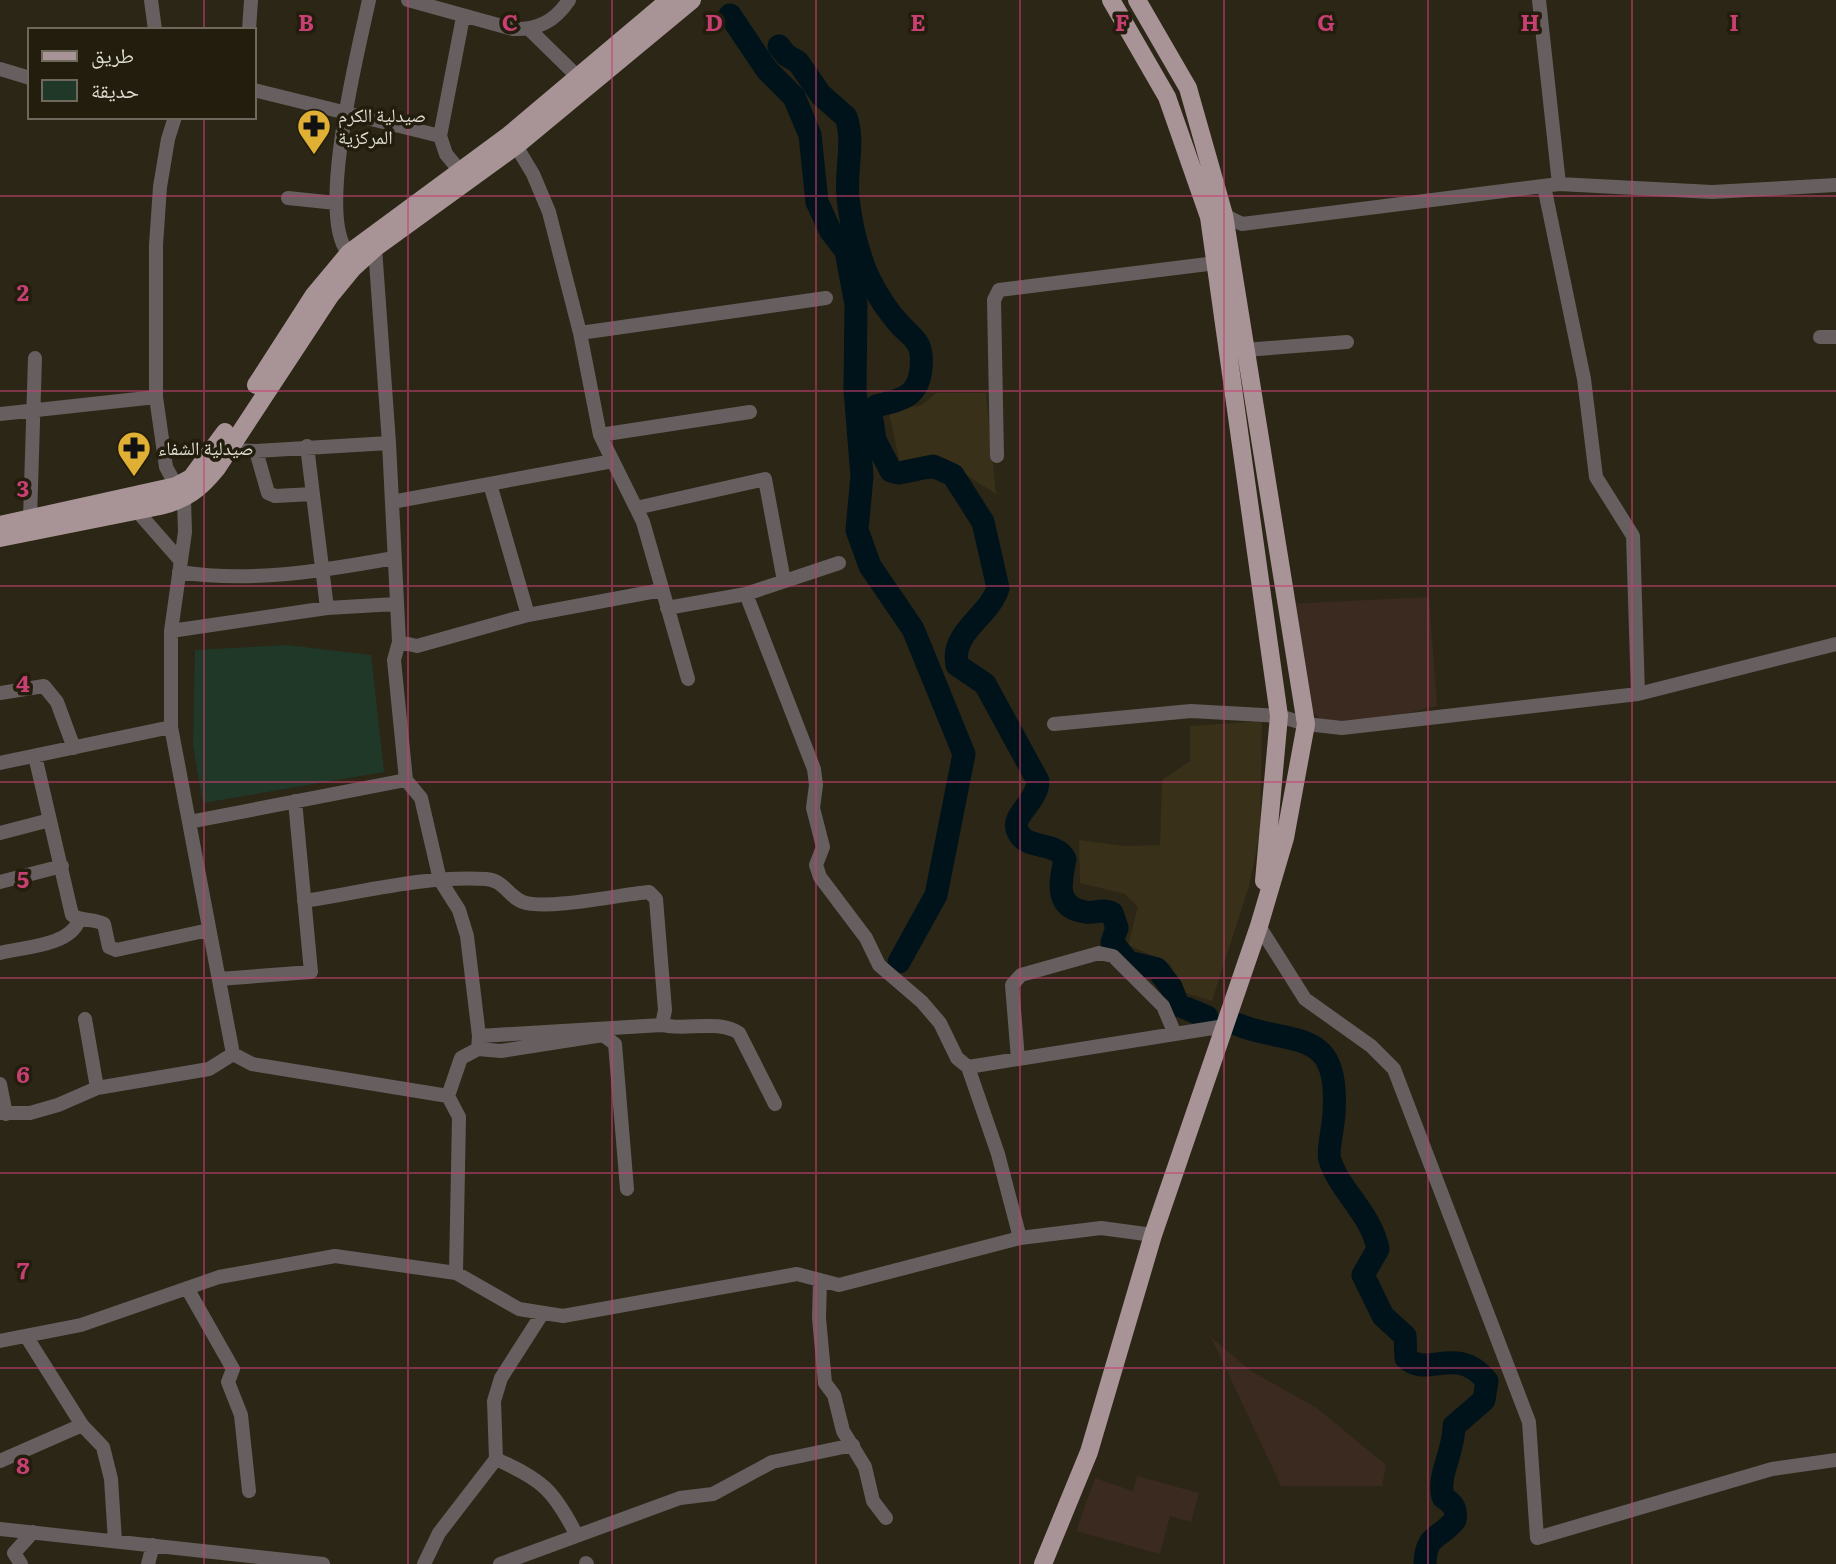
<svg xmlns="http://www.w3.org/2000/svg" width="1836" height="1564" font-family="Literata,'Noto Naskh Arabic',serif">
  <style>
    .built { fill: #383019 }
    .industrial { fill: #3a2a20 }
    .green { fill: #203828 }
    .lines { fill: none; stroke-linecap: round; stroke-linejoin: round }
    .river { stroke: #00131a; stroke-width: 23 }
    .minor { stroke: #675e5f; stroke-width: 14 }
    .major { stroke: #a89496; stroke-width: 18 }
    .grid { fill: none; stroke: #c83f73; stroke-width: 2; stroke-opacity: 0.55 }
    .labels { text-anchor: middle; stroke-width: 7; stroke-linejoin: round; paint-order: stroke }
    .poi-label { font-size: 19px; fill: #dfdcd2; stroke: #221d0d; text-anchor: start }
    .grid-label { font-size: 23px; text-anchor: middle; font-weight: bold; fill: #c83f73; stroke: #221d0d; stroke-width: 7; stroke-linejoin: round; paint-order: stroke }
  </style>
  <rect width="100%" height="100%" fill="#2c2616"/>
  <!-- built -->
  <path class="built" d="M 936,393 L 986,393 L 996,494 L 936,456 L 900,464 L 889,412 L 922,405 Z
    M 1262,721 L 1260,834 L 1249,886 L 1212,1001 L 1186,993 L 1169,963 L 1128,945 L 1138,907 L 1125,894 L 1080,883 L 1079,840 L 1124,846 L 1160,845 L 1162,780 L 1190,761 L 1190,726 Z"/>
  <!-- industrial -->
  <path class="industrial" d="M 1429,597 L 1437,706 L 1383,719 L 1323,722 L 1302,700 L 1286,604 Z
    M 1211,1337 L 1251,1371 L 1317,1408 L 1386,1465 L 1382,1486 L 1281,1486 Z
    M 1137,1476 L 1199,1493 L 1191,1522 L 1170,1516 L 1160,1554 L 1076,1531 L 1095,1478 L 1133,1491 Z"/>
  <!-- green -->
  <path class="green" d="M 287,645 L 371,655 L 384,772 L 203,803 L 193,746 L 195,650 Z"/>
  <g class="lines">
    <!-- river -->
    <path class="river" d="M 730,15 L 767,70 L 794,97 L 810,135 L 817,202 L 830,230 L 846,251 L 856,304 L 855,390 L 862,476 L 857,530 L 870,566 L 913,629 L 964,754 L 936,895 L 899,962
      M 779,46 L 786,55 L 798,62 L 821,95 L 846,117 C 855,142 845,171 848,197 C 850,218 856,244 863,264 C 870,283 883,305 896,320 C 911,339 924,338 921,369 C 918,398 900,400 876,406 L 871,413 L 875,440 L 891,471 L 899,473 L 933,466 L 953,475 L 983,522 L 998,588 C 990,616 950,632 957,665 L 985,684 L 1038,781 C 1038,801 1012,815 1017,829 C 1024,852 1054,839 1065,859 C 1061,880 1053,907 1085,912 C 1095,914 1103,908 1112,913 L 1117,928 L 1112,942 L 1128,962 L 1157,969 L 1171,987 L 1178,1005 L 1207,1017
      M 1236,1024 C 1293,1047 1340,1025 1334,1113 C 1334,1123 1327,1153 1330,1160 C 1339,1190 1371,1213 1378,1249 L 1363,1275 L 1383,1316 L 1405,1336 L 1406,1358 C 1428,1379 1456,1343 1487,1381 L 1484,1400 L 1454,1426 C 1454,1453 1437,1475 1443,1497 C 1453,1504 1457,1508 1455,1520 C 1439,1540 1426,1533 1425,1564"/>
    <!-- minor -->
    <path class="minor" d="M 151,0 L 155,30
      M 408,0 L 513,29 C 538,30 555,21 569,0
      M 1539,0 L 1559,184
      M 249,30 L 251,0
      M 530,30 L 578,77
      M 0,69 L 30,78
      M 254,90 L 440,136
      M 175,117 L 168,139 L 160,187 L 156,245 L 156,397 L 166,467 L 184,500 L 185,532 L 171,631 L 171,727 L 233,1054
      M 512,139 L 533,174 L 549,212 L 580,333 L 600,435 L 643,522 L 688,679
      M 459,170 L 446,154 L 440,136 L 463,17
      M 1544,186 L 1584,379 L 1596,477 L 1633,536 L 1638,694
      M 288,198 L 336,203
      M 1216,216 L 1224,215 L 1242,224 L 1559,184 L 1712,192 L 1836,185
      M 371,245 L 375,248 L 389,443 L 399,642 L 394,660 L 406,780 L 421,798 L 440,880 L 459,910 L 467,936 L 479,1036 L 478,1049 L 461,1058 L 448,1096
      M 349,253 C 315,220 359,47 369,0
      M 580,333 L 826,298
      M 1820,337 L 1836,337
      M 1245,350 L 1347,342
      M 0,414 L 156,397
      M 600,435 L 750,412
      M 307,446 L 327,608
      M 228,450 L 256,451 L 389,443
      M 256,451 L 268,493 L 275,496 L 313,494
      M 997,456 L 994,300 L 999,290 L 1216,263
      M 490,484 L 528,615
      M 392,502 L 613,461
      M 636,508 L 765,479 L 784,581
      M 136,510 L 179,559
      M 30,519 L 35,358
      M 179,572 C 252,583 322,571 394,558
      M 746,594 L 814,769 L 816,785 L 813,808 L 823,847 L 816,865 L 820,877 L 866,938 L 879,965 L 922,1002 L 940,1023 L 957,1058 L 968,1067 L 998,1154 L 1020,1238
      M 667,608 L 746,594 L 839,563
      M 171,631 L 327,608 L 396,604
      M 399,642 L 417,646 L 528,615 L 662,590
      M 0,693 L 44,686 L 57,702 L 74,748
      M 1054,724 L 1191,711 L 1279,716 L 1306,724 L 1342,728 L 1638,694 L 1836,644
      M 35,756 L 72,915 C 82,922 93,918 104,924 L 109,947 L 116,950 L 209,930
      M 0,763 L 171,727
      M 189,822 L 406,780
      M 0,833 L 50,820
      M 0,882 L 62,866
      M 304,901 C 363,892 427,875 486,879 C 505,880 509,899 526,903 C 554,909 617,895 649,892 L 656,899 L 665,1010 L 662,1025
      M 1259,926 L 1305,999 L 1371,1046 L 1394,1069 L 1529,1422 L 1537,1538 L 1772,1469 L 1836,1460
      M 0,953 C 24,947 70,946 79,920
      M 219,979 L 311,972 L 295,801
      M 85,1019 L 97,1088
      M 479,1036 L 662,1025 C 686,1031 718,1019 739,1033 L 775,1104
      M 478,1049 L 501,1051 L 603,1035 L 615,1044 L 627,1189
      M 1018,1059 L 1012,985 L 1021,975 L 1099,953 L 1113,956 L 1163,1006 L 1175,1034
      M 968,1067 L 1225,1026
      M 0,1084 L 6,1114
      M 0,1113 L 30,1113 L 58,1105 L 97,1088 L 209,1069 L 233,1054 L 252,1064 L 448,1096 L 459,1117 L 456,1273
      M 820,1280 L 819,1318 L 825,1383 L 834,1395 L 843,1431 L 865,1467 L 873,1501 L 886,1518
      M 187,1288 L 233,1369 L 228,1382 L 241,1415 L 249,1491
      M 26,1336 L 82,1425 L 103,1447 L 111,1479 L 115,1541
      M 0,1341 L 81,1325 L 219,1277 L 335,1256 L 456,1273 L 519,1309 L 563,1316 L 797,1274 L 839,1285 L 1020,1238 L 1101,1228 L 1153,1235
      M 496,1459 C 542,1480 553,1489 576,1534
      M 0,1461 L 82,1425
      M 0,1529 L 323,1564
      M 586,1563 L 587,1564
      M 21,1564 L 14,1553 L 33,1532
      M 148,1564 L 153,1545
      M 424,1564 L 439,1533 L 496,1459 L 494,1401 L 501,1378 L 542,1314
      M 500,1564 L 680,1498 L 713,1494 L 772,1462 L 853,1445"/>
    <!-- major -->
    <path class="major" d="M 1111,0 L 1167,97 L 1209,217 L 1279,716 L 1264,881
      M 256,385 L 314,295 L 349,253 L 509,135 L 669,0
      M 0,525 L 176,486 L 191,478 L 225,432
      M 0,538 L 160,506 C 186,500 200,489 217,468 L 330,296 L 353,268 L 375,248 L 517,145 L 692,0
      M 1043,1564 L 1089,1452 L 1153,1235 L 1259,926 L 1285,838 L 1306,724 L 1224,215 L 1188,88 L 1137,0"/>
  </g>
  <!-- grid -->
  <path class="grid" d="M 204,0 L 204,30M 408,0 L 408,1564M 612,0 L 612,1564M 816,0 L 816,1564M 1020,0 L 1020,1564M 1224,0 L 1224,1564M 1428,0 L 1428,1564M 1632,0 L 1632,1564M 204,117 L 204,1564M 0,196 L 1836,196M 0,391 L 1836,391M 0,586 L 1836,586M 0,782 L 1836,782M 0,978 L 1836,978M 0,1173 L 1836,1173M 0,1368 L 1836,1368"/>
  <!-- icons -->
  <defs>
    <g id="pharmacy-pin" transform="scale(1.75)"><path d="M0 17L-7.5 6A9.5 9.5 0 1 1 7.5 6Z" fill="#e0b034" stroke="#221d0d"/><path d="M-2-6h4v4h4v4h-4v4h-4v-4h-4v-4h4Z" fill="#111"/></g>
  </defs>
  <g fill-rule="evenodd">
    <use href="#pharmacy-pin" x="314" y="126"/>
    <use href="#pharmacy-pin" x="134" y="448"/>
  </g>
  <g class="labels">
    <!-- poi labels -->
    <g class="poi-label">
      <text x="338" y="122">صيدلية الكرم<tspan x="338" dy="22">المركزية</tspan></text>
      <text x="158" y="455">صيدلية الشفاء</text>
    </g>
  </g>
  <g class="grid-label">
    <text x="306" y="31">B</text>
    <text x="510" y="31">C</text>
    <text x="714" y="31">D</text>
    <text x="918" y="31">E</text>
    <text x="1122" y="31">F</text>
    <text x="1326" y="31">G</text>
    <text x="1530" y="31">H</text>
    <text x="1734" y="31">I</text>
    <text x="23" y="301">2</text>
    <text x="23" y="497">3</text>
    <text x="23" y="692">4</text>
    <text x="23" y="888">5</text>
    <text x="23" y="1083">6</text>
    <text x="23" y="1279">7</text>
    <text x="23" y="1474">8</text>
  </g>
  <!-- legend -->
  <rect x="28" y="28" width="228" height="91" fill="#221d0d" stroke="#6e695c" stroke-width="2"/>
  <rect x="42" y="51" width="35" height="10" fill="#a89496" stroke="#6e695c" stroke-width="2"/>
  <text x="91" y="63" font-size="21" fill="#dfdcd2">طريق</text>
  <rect x="42" y="80" width="35" height="21" fill="#203828" stroke="#6e695c" stroke-width="2"/>
  <text x="91" y="98" font-size="21" fill="#dfdcd2">حديقة</text>
</svg>
